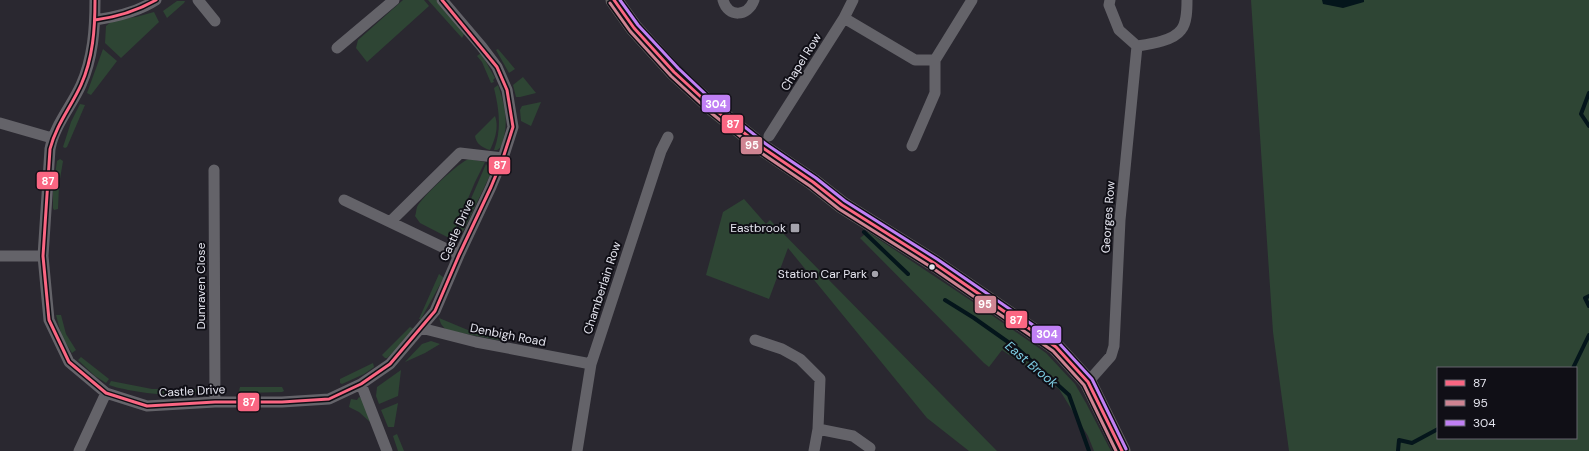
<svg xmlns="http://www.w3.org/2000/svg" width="1589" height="451" font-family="'DM Sans',sans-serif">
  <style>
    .green { fill: #2e4534; fill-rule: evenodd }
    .water { fill: #04151b }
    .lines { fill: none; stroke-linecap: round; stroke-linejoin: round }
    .stream { stroke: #04151b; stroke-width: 4 }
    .minor { stroke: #646369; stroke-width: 11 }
    .primary { stroke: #626060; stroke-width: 17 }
    .bus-1-casing { stroke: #100f16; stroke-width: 6 }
    .bus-2-casing { stroke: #100f16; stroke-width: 6 }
    .bus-3-casing { stroke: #100f16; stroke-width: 6 }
    .bus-1 { stroke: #fa6682; stroke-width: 3 }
    .bus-2 { stroke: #cf8492; stroke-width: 3 }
    .bus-3 { stroke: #c080f4; stroke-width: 3 }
    .poi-dot { fill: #a4a3ac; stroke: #100f16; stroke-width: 1.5 }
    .bus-dot { fill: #e5e5ef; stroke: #100f16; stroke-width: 1.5 }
    .labels { text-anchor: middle; stroke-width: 4; stroke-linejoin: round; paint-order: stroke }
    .street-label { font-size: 12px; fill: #e5e5ef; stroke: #100f16 }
    .poi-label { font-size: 12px; fill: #e5e5ef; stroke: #100f16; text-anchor: end }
    .water-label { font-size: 13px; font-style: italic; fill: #7ccce2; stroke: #100f16 }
    .line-badge { stroke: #100f16; stroke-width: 1.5 }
    .badge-label { font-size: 11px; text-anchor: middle; font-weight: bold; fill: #fff }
  </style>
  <rect width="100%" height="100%" fill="#2a2830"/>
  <!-- green -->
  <path class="green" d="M 403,0 L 424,0 L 429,6 L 367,62 L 356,48 L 358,40 Z
    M 428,0 L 436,0 L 465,32 L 462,38 Z
    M 1251,0 L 1589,0 L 1589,451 L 1289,451 L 1273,332 ZM 1438,368 L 1576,368 L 1576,438 L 1438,438 Z
    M 177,1 L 185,1 L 184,3 L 167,18 L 163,11 Z
    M 154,12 L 159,22 L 121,58 L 105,43 L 106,26 L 113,20 L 136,17 Z
    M 103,49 L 117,61 L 91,95 L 87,93 Z
    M 498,49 L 515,69 L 509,73 L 496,50 Z
    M 481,53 L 495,78 L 493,80 L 494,82 L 491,83 L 482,62 L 477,56 Z
    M 523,77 L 536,93 L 520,97 L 516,97 L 513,85 Z
    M 498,85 C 504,103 509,121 503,140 C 502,145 501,148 497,150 L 494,150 C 502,129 499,109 494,88 Z
    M 541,102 L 531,126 L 521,121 L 520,110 L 522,106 Z
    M 80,104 L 85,105 L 67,147 L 65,148 L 63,147 L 71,122 Z
    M 495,116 C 499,127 495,140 490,150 C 483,148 476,144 475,136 Z
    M 60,159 L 63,161 L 59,185 L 58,209 L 54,210 L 53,208 L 53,189 L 57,161 Z
    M 469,159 L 485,162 L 475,182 L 451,239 L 420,223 L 415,216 C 416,214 416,210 417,207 C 421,198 460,161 469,159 Z
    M 486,164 L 489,168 L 490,175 L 464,230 L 457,238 L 454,238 Z
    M 744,199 L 766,224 L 770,220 L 997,451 L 969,451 L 927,418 L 788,248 L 769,299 L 706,275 L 723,212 Z
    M 868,232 L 976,304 L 1046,353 L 1075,384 L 1086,403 L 1111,451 L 1094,451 L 1088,436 L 1059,389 L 1002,350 L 989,367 L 984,363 L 860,238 Z
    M 439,274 L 443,277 L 443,279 L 421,319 L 419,319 Z
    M 56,315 L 61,315 L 66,334 L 76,350 L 72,353 L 62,337 Z
    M 439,318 L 475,333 L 504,338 L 503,341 L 446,330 L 441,324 Z
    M 410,327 L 414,329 L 403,344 L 387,358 L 385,358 L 382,355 Z
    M 431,341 L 440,344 L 425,353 L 405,362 L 422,344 Z
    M 81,357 L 109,379 L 106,383 L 95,376 L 78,360 Z
    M 373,363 L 374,367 L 364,374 L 342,384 L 340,383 L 340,379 Z
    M 401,370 L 398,396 L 379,404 L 376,396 L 377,387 Z
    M 111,381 L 152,389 L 202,389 C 193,402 124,391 109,385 Z
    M 240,387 L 282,387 L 284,391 L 282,392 L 241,393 L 239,391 Z
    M 359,397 L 363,399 L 370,422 L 359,412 L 349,407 L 351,399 L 357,400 Z
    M 398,403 L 394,427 L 388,427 L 381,410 Z
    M 397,434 L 404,451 L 398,451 L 393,436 Z"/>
  <!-- water -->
  <path class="water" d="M 1322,0 L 1364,0 L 1364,2 L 1343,8 L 1323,4 Z"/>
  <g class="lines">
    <!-- stream -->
    <path class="stream" d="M 1589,93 L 1581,114 L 1589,126
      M 864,232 L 908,274
      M 1589,296 L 1585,298 L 1589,306
      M 945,300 L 974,318 L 1018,349 L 1069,395 L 1089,451
      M 1573,368 L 1589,335
      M 1398,451 L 1399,440 L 1412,443 L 1438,429"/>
    <!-- minor -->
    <path class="minor" d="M 95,0 C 95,29 93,58 81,85 C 71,107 54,126 50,149 L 43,256 L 49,320 L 69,362 L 106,393 L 147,406 L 215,402 L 282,402 L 329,399 L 361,384 L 390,364 L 435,311 L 459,255 L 491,187 L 503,158 L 513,127 L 507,90 L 497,67 L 482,47 L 442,0
      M 198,0 L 215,21
      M 723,0 C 728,18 748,17 754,0
      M 1110,0 L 1109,5 L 1119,30 L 1137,46
      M 844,18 L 915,60 L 935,60 L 972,0
      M 95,20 C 116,17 138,12 156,0
      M 1137,46 C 1150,44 1173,41 1181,30 C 1187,23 1187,9 1187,0
      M 337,48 L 394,0
      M 0,123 L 52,138
      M 769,136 L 844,18 L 853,0
      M 912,146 L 935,93 L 935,60
      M 214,170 L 215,402
      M 344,200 L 459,255
      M 390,222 L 460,153 L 503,158
      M 0,256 L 43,256
      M 421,328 L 476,342 L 591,364
      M 755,340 L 782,349 L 800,359 L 820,379 L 818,429 L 814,451
      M 1088,382 L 1111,356 L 1114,346 L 1120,220 L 1137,46
      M 361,384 L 387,451
      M 818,429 L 853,436 L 870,448
      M 79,451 L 106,393
      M 577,451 L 591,364 L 661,151 L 668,137"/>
    <!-- primary -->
    <path class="primary" d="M 614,0 L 634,28 L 674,72 L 713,108 L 763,148 L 813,182 L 842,205 L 934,263 L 1056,347 L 1088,382 L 1122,451"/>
    <!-- bus-1 casing -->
    <g class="bus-1-casing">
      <path id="bus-1" d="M 95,0 C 95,29 93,58 81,85 C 71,107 56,125 50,149 L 43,256 L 49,320 L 69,362 L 106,393 L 147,406 L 215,402 L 282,402 L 329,399 L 361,384 L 390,364 L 435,311 L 459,255 L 491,187 L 503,158 L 513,127 L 507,90 L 497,67 L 442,0
        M 614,0 L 634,28 L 674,72 L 713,108 L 763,148 L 813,182 L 842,205 L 934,263 L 1056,347 L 1088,382 L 1122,451
        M 95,20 C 117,17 137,11 156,0"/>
    </g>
    <!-- bus-2 casing -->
    <g class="bus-2-casing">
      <path id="bus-2" d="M 610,3 L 630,31 L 671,76 L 710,112 L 760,152 L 810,186 L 839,209 L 931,267 L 1053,351 L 1084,385 L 1116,451"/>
    </g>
    <!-- bus-3 casing -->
    <g class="bus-3-casing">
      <path id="bus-3" d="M 620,0 L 638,25 L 678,68 L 716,104 L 766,144 L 816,178 L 845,201 L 937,259 L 1059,343 L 1092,379 L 1126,449"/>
    </g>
    <!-- bus-1 -->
    <use href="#bus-1" class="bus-1"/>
    <!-- bus-2 -->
    <use href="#bus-2" class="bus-2"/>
    <!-- bus-3 -->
    <use href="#bus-3" class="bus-3"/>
  </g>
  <!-- markers -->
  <g class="poi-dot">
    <rect x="790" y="223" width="10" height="10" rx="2"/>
    <circle cx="875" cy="274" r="4"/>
  </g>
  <circle class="bus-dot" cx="932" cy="267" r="3.5"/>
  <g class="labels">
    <!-- street labels -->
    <g class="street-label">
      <text transform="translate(801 62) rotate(-58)" y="4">Chapel Row</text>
      <text transform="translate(1108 217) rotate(-86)" y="4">Georges Row</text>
      <text transform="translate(457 230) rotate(-66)" y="4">Castle Drive</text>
      <text transform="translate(201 286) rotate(-90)" y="4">Dunraven Close</text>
      <text transform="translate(602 288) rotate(-72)" y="4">Chamberlain Row</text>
      <text transform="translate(508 335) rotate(11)" y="4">Denbigh Road</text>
      <text transform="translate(192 391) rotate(-3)" y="4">Castle Drive</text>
    </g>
    <!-- poi labels -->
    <g class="poi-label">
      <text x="786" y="232">Eastbrook</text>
      <text x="867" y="278">Station Car Park</text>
    </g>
    <!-- water labels -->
    <g class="water-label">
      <text transform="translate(1032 364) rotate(40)" y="5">East Brook</text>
    </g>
  </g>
  <g class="line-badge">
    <rect x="701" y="94" width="30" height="19" rx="4" fill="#c080f4"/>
    <rect x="721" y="114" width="23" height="20" rx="4" fill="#fa6682"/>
    <rect x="740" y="136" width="23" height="19" rx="4" fill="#cf8492"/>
    <rect x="488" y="156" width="23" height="19" rx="4" fill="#fa6682"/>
    <rect x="36" y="171" width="23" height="19" rx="4" fill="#fa6682"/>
    <rect x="974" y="295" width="23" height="19" rx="4" fill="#cf8492"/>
    <rect x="1005" y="310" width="23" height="19" rx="4" fill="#fa6682"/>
    <rect x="1031" y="325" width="31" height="19" rx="4" fill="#c080f4"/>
    <rect x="237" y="392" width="23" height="20" rx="4" fill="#fa6682"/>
  </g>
  <g class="badge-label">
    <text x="716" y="108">304</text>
    <text x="733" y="128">87</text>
    <text x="752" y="149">95</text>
    <text x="500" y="169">87</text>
    <text x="48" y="185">87</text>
    <text x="985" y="308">95</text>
    <text x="1016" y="324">87</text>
    <text x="1047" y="338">304</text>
    <text x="249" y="406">87</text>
  </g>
  <!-- legend -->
  <rect x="1437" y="367" width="140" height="72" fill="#100f16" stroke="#65656d"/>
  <rect x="1445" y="380" width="20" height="6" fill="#fa6682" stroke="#65656d"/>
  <text x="1473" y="387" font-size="12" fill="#e5e5ef">87</text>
  <rect x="1445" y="400" width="20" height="6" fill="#cf8492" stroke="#65656d"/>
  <text x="1473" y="407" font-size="12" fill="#e5e5ef">95</text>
  <rect x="1445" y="420" width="20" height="6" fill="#c080f4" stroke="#65656d"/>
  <text x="1473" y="427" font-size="12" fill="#e5e5ef">304</text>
</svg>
